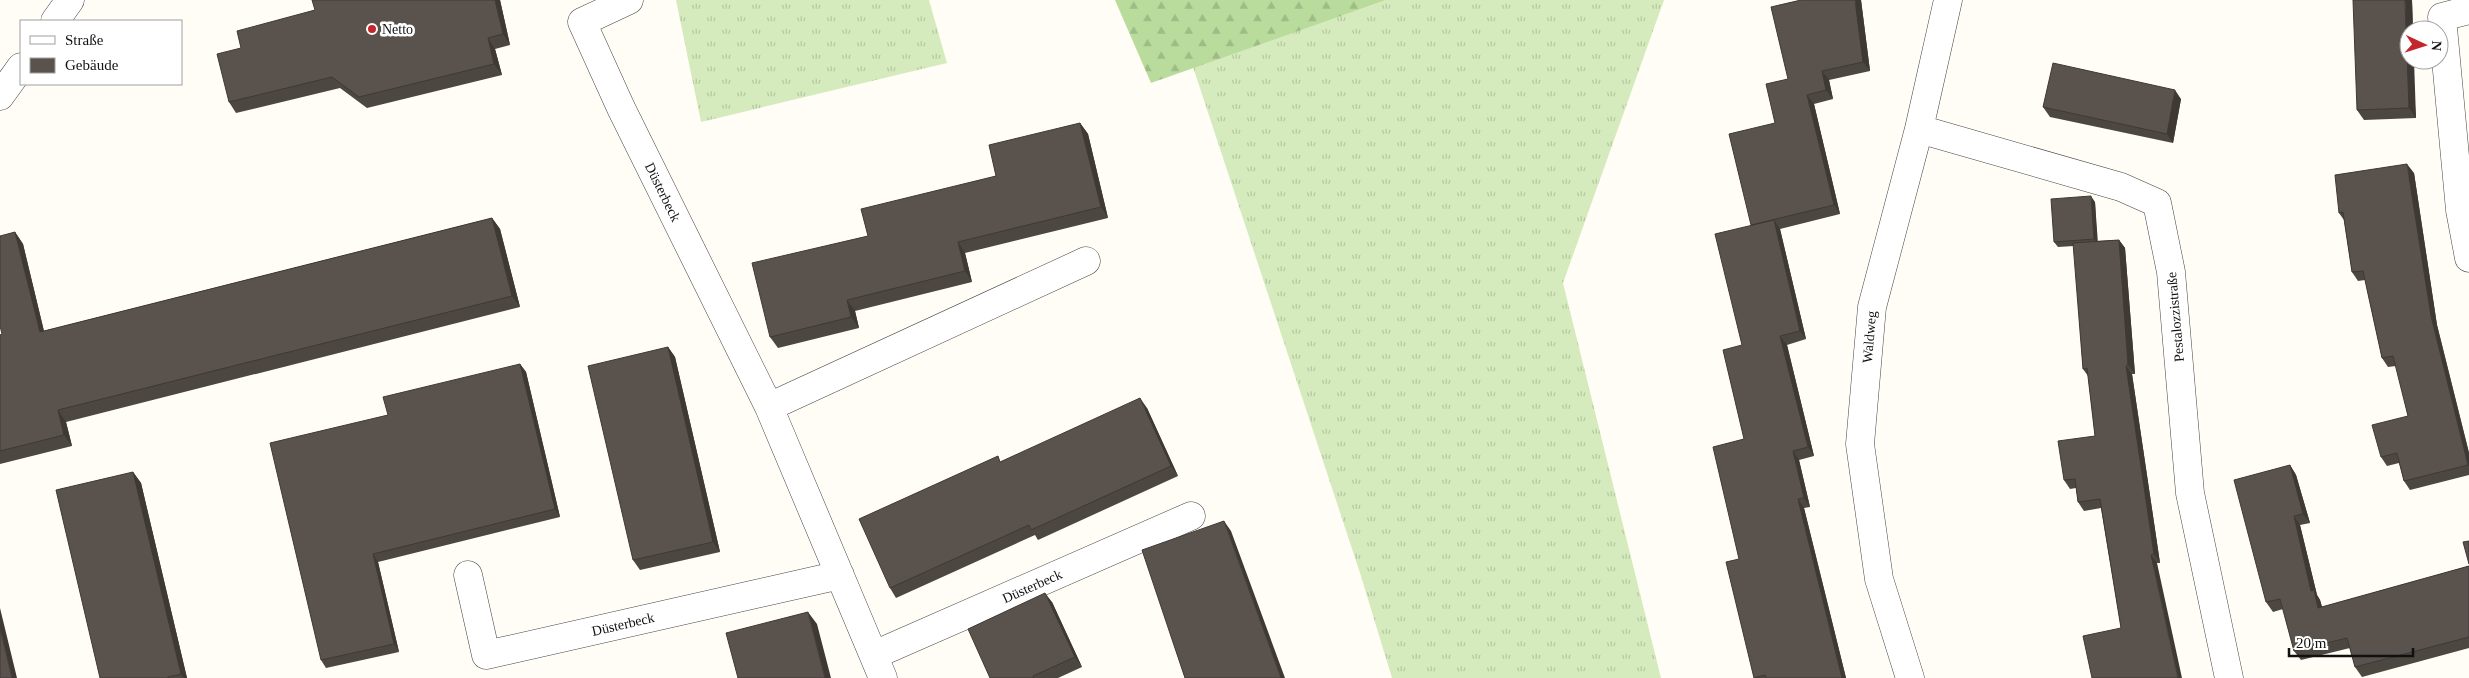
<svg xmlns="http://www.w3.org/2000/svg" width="2469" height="678" font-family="'Times New Roman',serif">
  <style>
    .grass { fill: url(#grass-tufts) }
    .forest { fill: url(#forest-firs) }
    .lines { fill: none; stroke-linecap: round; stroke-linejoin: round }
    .minor-casing { stroke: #444; stroke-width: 29 }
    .minor { stroke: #fff; stroke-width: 28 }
    .wall { fill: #4d4742 }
    .shaded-wall { fill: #3f3936 }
    .building { fill: #5a524d; stroke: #3f3936 }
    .poi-dot { fill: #c4262e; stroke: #fff; stroke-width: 2 }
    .labels { text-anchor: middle; stroke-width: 5; stroke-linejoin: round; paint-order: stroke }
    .poi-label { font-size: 14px; fill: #111; stroke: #fff; text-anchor: start }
    .street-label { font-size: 14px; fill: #111; stroke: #fff }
  </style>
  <defs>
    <pattern id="grass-tufts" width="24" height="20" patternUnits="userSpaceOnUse" patternTransform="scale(1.25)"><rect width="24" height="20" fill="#d5ebbd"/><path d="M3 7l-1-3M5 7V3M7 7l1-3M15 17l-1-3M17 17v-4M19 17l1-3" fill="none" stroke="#b6c8a1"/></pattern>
    <pattern id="forest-firs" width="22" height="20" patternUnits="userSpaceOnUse" patternTransform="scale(1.25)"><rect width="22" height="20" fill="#b9dc9c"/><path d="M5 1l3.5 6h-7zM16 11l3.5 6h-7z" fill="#9ebc85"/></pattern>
  </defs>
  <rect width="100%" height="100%" fill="#fffdf5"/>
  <!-- grass -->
  <path class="grass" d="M 676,0 L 929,0 L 947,63 L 701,122 Z
    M 1386,0 L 1664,0 L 1563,283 L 1661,678 L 1392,678 L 1360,573 L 1193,67 Z"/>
  <!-- forest -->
  <path class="forest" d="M 1115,0 L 1386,0 L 1151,83 Z"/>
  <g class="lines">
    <!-- minor casing -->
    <g class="minor-casing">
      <path id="minor" d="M 629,0 L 582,22 L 621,108 L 769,407 L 883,678
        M 2469,10 L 2442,17 L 2460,210 L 2469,258
        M 55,21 L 70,0
        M 0,96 L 21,67
        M 1919,129 L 2121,187 L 2157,203 L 2171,272 L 2190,493 L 2229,678
        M 769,407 L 1086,261
        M 468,575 L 486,655 L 840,575
        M 874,655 L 1191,516
        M 1910,678 L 1879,579 L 1860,444 L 1872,307 L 1919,129 L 1948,0"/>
    </g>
    <!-- minor -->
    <use href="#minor" class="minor"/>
  </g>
  <!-- wall -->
  <path class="wall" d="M 500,0 L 510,45 L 495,49 L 502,75 L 367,108 L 340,88 L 236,113 L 229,102 L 241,48 L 315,10 Z
    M 1861,0 L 1870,71 L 1829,80 L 1833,99 L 1814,104 L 1840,214 L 1780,229 L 1806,339 L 1787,345 L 1814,456 L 1799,460 L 1810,507 L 1804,508 L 1846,678 L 1754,678 L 1739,559 L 1744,439 L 1742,345 L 1751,225 L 1775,123 L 1788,79 Z
    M 2412,0 L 2413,30 L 2409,30 L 2416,118 L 2364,120 L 2357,110 Z
    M 2181,99 L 2173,143 L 2050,117 L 2043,107 Z
    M 1080,123 L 1088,134 L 1108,218 L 965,253 L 972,282 L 855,311 L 859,328 L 778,348 L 770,337 L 868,236 L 996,176 Z
    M 2414,173 L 2437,325 L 2469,453 L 2469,475 L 2410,490 L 2404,481 L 2399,463 L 2387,466 L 2381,457 L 2408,416 L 2396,366 L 2388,367 L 2382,358 L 2365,280 L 2358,281 L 2352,272 L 2344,220 L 2339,213 Z
    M 2095,202 L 2097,241 L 2119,240 L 2125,248 L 2135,374 L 2132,374 L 2160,563 L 2157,563 L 2121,628 L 2101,508 L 2084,511 L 2078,502 L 2076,488 L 2070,489 L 2064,480 L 2095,436 L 2088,376 L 2083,369 L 2074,246 L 2058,247 L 2054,242 Z
    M 492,218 L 500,229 L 520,307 L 66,422 L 72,446 L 0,464 L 0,335 L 2,334 L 15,232 L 23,244 L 44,331 Z
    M 668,347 L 675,357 L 720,552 L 640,570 L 633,560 Z
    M 520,364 L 526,372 L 560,517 L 378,562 L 399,652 L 326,668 L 321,660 L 388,415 Z
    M 1147,408 L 1178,476 L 1038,540 L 1035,535 L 896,598 L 890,588 L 1002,462 Z
    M 2290,465 L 2296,475 L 2310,523 L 2300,525 L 2317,595 L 2320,600 L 2322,607 L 2469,566 L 2469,648 L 2362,677 L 2355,667 L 2350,648 L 2301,660 L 2294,651 L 2283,609 L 2273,612 L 2266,602 Z
    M 133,472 L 141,483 L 187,678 L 100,678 Z
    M 1052,602 L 1082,667 L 1058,678 L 990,678 Z"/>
  <!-- shaded-wall -->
  <path class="shaded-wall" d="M 495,0 L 500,0 L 510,45 L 503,34 Z
    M 1855,0 L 1861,0 L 1870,71 L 1863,62 Z
    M 2405,0 L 2412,0 L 2413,30 L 2409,30 L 2409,60 L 2414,60 L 2416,118 L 2409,108 Z
    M 488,38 L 495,49 L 502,75 L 494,64 Z
    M 1822,71 L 1829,80 L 1833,99 L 1826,90 Z
    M 2175,90 L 2181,99 L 2173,143 L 2167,134 Z
    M 1807,95 L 1814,104 L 1840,214 L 1834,205 Z
    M 1080,123 L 1088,134 L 1108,218 L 1101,207 Z
    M 2407,164 L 2414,173 L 2437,325 L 2469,453 L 2469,467 L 2468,465 L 2431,316 Z
    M 2091,196 L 2095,202 L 2098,244 L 2094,239 Z
    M 492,218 L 500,229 L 520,307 L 512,296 Z
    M 1774,220 L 1780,229 L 1806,339 L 1800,331 Z
    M 15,232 L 23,244 L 47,344 L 40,332 Z
    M 2119,240 L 2125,248 L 2135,374 L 2128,365 Z
    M 958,242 L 965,253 L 972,282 L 965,271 Z
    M 847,300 L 855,311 L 859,328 L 851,317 Z
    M 1780,336 L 1787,345 L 1814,456 L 1808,447 Z
    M 668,347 L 675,357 L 720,552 L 713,542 Z
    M 520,364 L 526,372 L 560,517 L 555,509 Z
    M 2126,366 L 2132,374 L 2160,563 L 2154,554 Z
    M 1140,398 L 1147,408 L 1178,476 L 1171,466 Z
    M 58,410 L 66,422 L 72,446 L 64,435 Z
    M 1793,451 L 1799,460 L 1810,507 L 1804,498 Z
    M 2290,465 L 2296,475 L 2310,523 L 2303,514 Z
    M 133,472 L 141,483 L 187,678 L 184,678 L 181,674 Z
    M 1798,499 L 1804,508 L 1846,678 L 1842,678 Z
    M 2294,516 L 2300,525 L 2317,595 L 2320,600 L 2325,617 L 2318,608 L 2311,591 Z
    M 1224,521 L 1231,531 L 1285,678 L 1281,678 Z
    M 373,554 L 378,562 L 399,652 L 394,644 Z
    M 2151,555 L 2157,563 L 2182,678 L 2178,678 Z
    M 1045,593 L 1052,602 L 1082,667 L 1075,657 Z
    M 0,608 L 17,678 L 12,678 L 0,628 Z
    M 808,612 L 817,624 L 831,678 L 825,678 Z"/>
  <!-- building -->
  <path class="building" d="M 312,0 L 495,0 L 503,34 L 488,38 L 494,64 L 359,97 L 332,77 L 229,102 L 217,54 L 241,48 L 237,31 L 315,10 Z
    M 1801,0 L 1855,0 L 1863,62 L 1822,71 L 1826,90 L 1807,95 L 1834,205 L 1751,225 L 1729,134 L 1775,123 L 1766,84 L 1788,79 L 1771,7 Z
    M 2353,0 L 2405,0 L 2409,108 L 2357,110 Z
    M 2053,63 L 2175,90 L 2167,134 L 2043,107 Z
    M 1080,123 L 1101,207 L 958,242 L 965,271 L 847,300 L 851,317 L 770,337 L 752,263 L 868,236 L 861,209 L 996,176 L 989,145 Z
    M 2407,164 L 2431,316 L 2468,465 L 2404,481 L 2397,453 L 2381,457 L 2372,425 L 2408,416 L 2393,356 L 2382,358 L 2363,271 L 2352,272 L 2343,212 L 2339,213 L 2335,175 Z
    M 2091,196 L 2094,239 L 2054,242 L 2051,199 Z
    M 492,218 L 512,296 L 58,410 L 64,435 L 0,451 L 0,335 L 2,334 L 0,326 L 0,236 L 15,232 L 40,332 Z
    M 1774,220 L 1800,331 L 1780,336 L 1808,447 L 1793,451 L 1804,498 L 1798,499 L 1842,678 L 1766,678 L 1765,675 L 1754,678 L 1726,562 L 1739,559 L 1713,447 L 1744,439 L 1723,350 L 1742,345 L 1715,234 Z
    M 2119,240 L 2128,365 L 2126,366 L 2154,554 L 2151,555 L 2178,678 L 2092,678 L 2083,636 L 2121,628 L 2100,499 L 2078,502 L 2075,479 L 2064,480 L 2058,441 L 2095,436 L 2087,368 L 2083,369 L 2073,243 Z
    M 668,347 L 713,542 L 633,560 L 588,366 Z
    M 520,364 L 555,509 L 373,554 L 394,644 L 321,660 L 270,443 L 388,415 L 383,397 Z
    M 1140,398 L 1171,466 L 1031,530 L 1029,525 L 890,588 L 859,519 L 998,456 L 1000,462 Z
    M 2290,465 L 2303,514 L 2294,516 L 2311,591 L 2314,590 L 2318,608 L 2469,566 L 2469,637 L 2355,667 L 2347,638 L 2294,651 L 2280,599 L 2266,602 L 2234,480 Z
    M 133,472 L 181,674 L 168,677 L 168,678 L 100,678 L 56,490 Z
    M 1224,521 L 1281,678 L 1185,678 L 1142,550 Z
    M 2469,541 L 2469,564 L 2463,542 Z
    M 1045,593 L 1075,657 L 1033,676 L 1034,678 L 990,678 L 968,629 Z
    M 808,612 L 825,678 L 738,678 L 726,633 Z
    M 0,628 L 12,678 L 0,678 Z"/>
  <!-- markers -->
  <circle class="poi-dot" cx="372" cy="29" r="5"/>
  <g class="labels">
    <!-- poi labels -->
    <g class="poi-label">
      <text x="382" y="34">Netto</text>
    </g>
    <!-- street labels -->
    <g class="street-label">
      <text transform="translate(663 192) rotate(64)" y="5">Düsterbeck</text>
      <text transform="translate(2175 317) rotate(-95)" y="5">Pestalozzistraße</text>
      <text transform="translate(1869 337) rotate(-85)" y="5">Waldweg</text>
      <text transform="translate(1032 586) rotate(-24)" y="5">Düsterbeck</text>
      <text transform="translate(623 624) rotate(-13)" y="5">Düsterbeck</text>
    </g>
  </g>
  <!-- legend -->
  <rect x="20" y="20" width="162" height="65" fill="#ffffff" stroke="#a0a0a0"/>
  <rect x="30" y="36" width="25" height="8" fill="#ffffff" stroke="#a0a0a0"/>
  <text x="65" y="45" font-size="15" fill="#111111">Straße</text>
  <rect x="30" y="58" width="25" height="15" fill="#5a524d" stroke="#a0a0a0"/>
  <text x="65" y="70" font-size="15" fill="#111111">Gebäude</text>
  <!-- north arrow -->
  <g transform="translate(2424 45) rotate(94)"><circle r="24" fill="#ffffff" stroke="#a0a0a0"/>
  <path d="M0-4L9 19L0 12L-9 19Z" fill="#c4262e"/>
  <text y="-8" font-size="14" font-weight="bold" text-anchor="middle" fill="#111111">N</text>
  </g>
  <!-- scale -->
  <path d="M2289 648v8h124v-8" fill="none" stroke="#111111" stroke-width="2.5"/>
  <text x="2296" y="648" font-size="15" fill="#111111" stroke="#ffffff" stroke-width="4" paint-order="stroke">20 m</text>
</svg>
